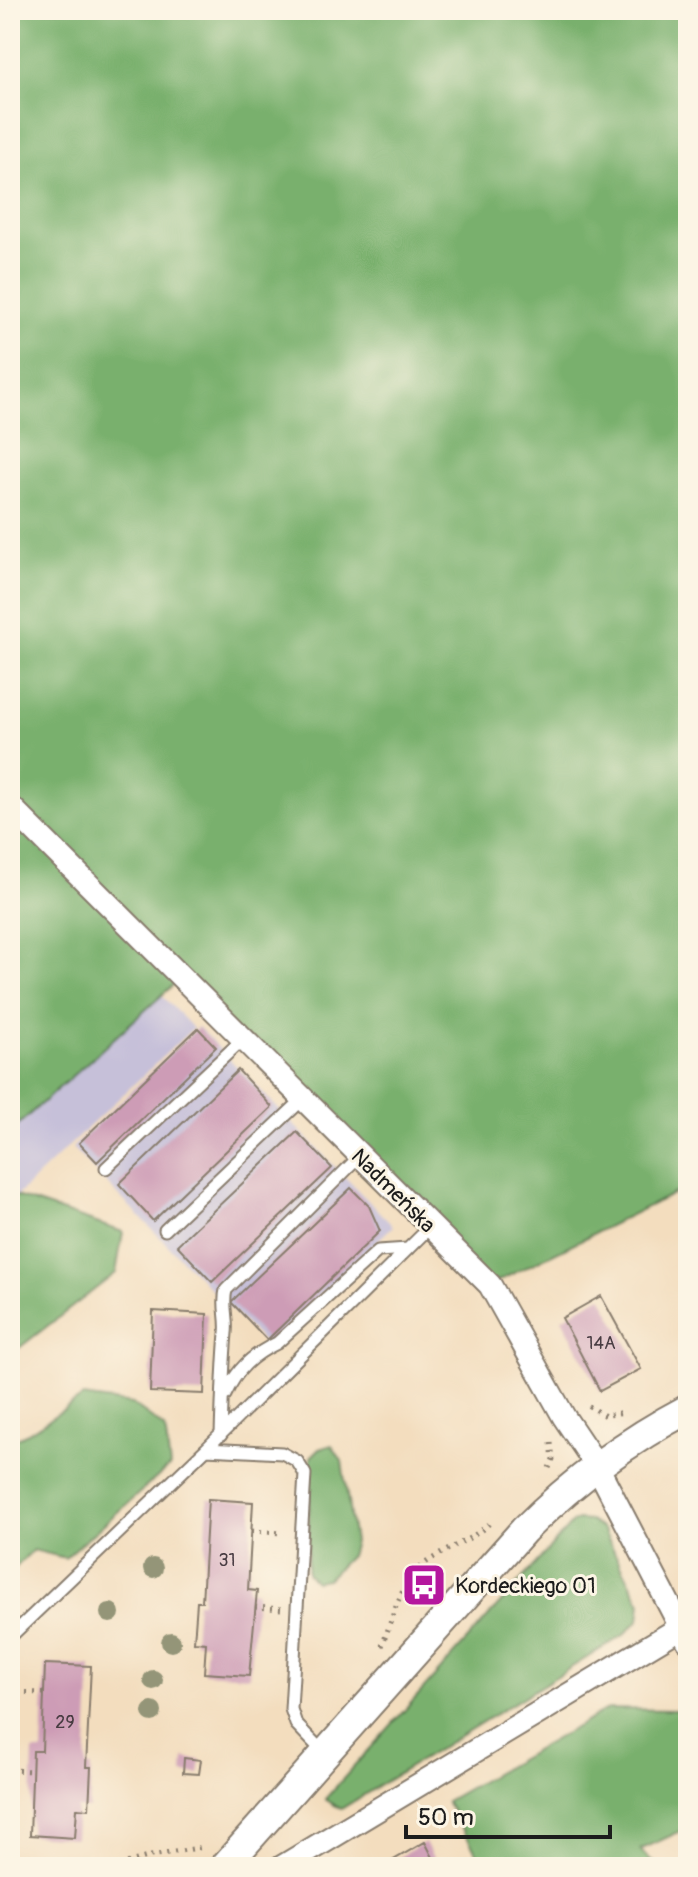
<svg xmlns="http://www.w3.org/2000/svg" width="698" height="1877" font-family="Pangolin,sans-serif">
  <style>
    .industrial { fill: #c6c0d9 }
    .forest { fill: #79b06d; stroke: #4a6644; stroke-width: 2 }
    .building { fill: #cd9cb6 }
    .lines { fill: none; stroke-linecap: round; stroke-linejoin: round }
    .service-casing { stroke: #887c6d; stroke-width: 15 }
    .minor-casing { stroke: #887c6d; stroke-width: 26 }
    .tertiary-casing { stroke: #887c6d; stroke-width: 32 }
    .path { stroke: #887c6d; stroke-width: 5; stroke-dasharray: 2 6; stroke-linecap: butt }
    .service { stroke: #fff; stroke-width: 11 }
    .minor { stroke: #fff; stroke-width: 22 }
    .tertiary { stroke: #fff; stroke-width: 28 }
    .tree { fill: #949578 }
    .labels { text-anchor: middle; stroke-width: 6; stroke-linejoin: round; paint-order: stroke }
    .number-label { font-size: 18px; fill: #483c42 }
    .street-label { font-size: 22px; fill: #1c1c1c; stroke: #fcf5e5 }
    .poi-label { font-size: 22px; fill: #1c1c1c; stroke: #fcf5e5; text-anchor: start }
  </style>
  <rect width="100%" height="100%" fill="#fcf5e5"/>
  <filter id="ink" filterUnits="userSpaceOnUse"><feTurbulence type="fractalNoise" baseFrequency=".0125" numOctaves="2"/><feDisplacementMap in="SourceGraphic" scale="16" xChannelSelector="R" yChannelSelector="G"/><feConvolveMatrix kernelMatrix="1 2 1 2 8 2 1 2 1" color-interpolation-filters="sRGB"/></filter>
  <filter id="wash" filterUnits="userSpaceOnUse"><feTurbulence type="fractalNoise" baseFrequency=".006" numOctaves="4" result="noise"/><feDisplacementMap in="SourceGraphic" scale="32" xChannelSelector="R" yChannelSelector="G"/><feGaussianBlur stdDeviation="1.8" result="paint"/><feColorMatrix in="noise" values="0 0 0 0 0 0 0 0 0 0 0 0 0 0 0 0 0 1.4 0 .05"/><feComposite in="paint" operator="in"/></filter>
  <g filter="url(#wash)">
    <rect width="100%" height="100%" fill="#f3ddbe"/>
    <!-- industrial -->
    <path class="industrial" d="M 10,839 L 193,1028 L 10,1202 Z
      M 198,1027 L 393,1226 L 266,1345 L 72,1148 Z"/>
    <!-- forest -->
    <path class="forest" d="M 10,10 L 688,10 L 688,1196 L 677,1192 L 490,1285 L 181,978 L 10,1132 Z
      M 10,1194 L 123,1232 L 116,1273 L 10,1355 Z
      M 83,1397 L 132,1404 L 165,1428 L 170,1466 L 65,1558 L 33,1550 L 10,1573 L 10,1441 L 28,1433 Z
      M 332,1445 L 342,1461 L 354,1542 L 350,1556 L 327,1579 L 315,1581 L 307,1573 L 311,1457 L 319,1449 Z
      M 578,1520 L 590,1521 L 603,1530 L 641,1603 L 639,1620 L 624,1635 L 341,1809 L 325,1799 L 572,1523 Z
      M 608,1709 L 677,1710 L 688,1723 L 688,1823 L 679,1832 L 640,1850 L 659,1867 L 485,1867 L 446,1801 Z"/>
    <g id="blocks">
      <!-- building -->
      <path class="building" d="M 198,1028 L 216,1047 L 97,1162 L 79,1143 Z
        M 238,1070 L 272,1107 L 153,1221 L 119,1184 Z
        M 297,1132 L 332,1168 L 212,1282 L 177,1245 Z
        M 351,1188 L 369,1206 L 380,1231 L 267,1340 L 231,1302 Z
        M 601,1296 L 641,1369 L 600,1391 L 562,1318 Z
        M 153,1311 L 207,1314 L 204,1394 L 150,1392 Z
        M 208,1499 L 253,1502 L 248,1590 L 257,1591 L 249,1676 L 204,1673 L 206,1643 L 194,1642 L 197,1602 L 202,1602 Z
        M 45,1664 L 91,1666 L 86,1767 L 91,1767 L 89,1809 L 77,1808 L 75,1838 L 30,1835 L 33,1751 L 42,1751 Z
        M 184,1758 L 201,1760 L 199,1774 L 183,1773 Z
        M 425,1842 L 438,1867 L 395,1867 L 392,1861 Z"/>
    </g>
  </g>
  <g filter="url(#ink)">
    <use href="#blocks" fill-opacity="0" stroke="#887c6d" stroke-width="2"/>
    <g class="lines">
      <!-- service casing -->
      <g class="service-casing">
        <path id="service" d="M 106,1168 L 243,1039
          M 165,1230 L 303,1099
          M 225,1395 C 237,1369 252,1355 277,1343 L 378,1251 L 408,1249
          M 221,1435 C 222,1401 223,1367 226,1333 C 228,1318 222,1305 226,1290 L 360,1156
          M 10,1637 L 206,1449
          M 323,1752 L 296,1724 L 291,1709 L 305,1474 L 297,1461 L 282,1453 L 206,1449 L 431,1226"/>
      </g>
      <!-- minor casing -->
      <g class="minor-casing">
        <path id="minor" d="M 10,806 L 490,1285 L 564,1417 L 597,1466 L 688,1641
          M 282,1867 L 688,1623"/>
      </g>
      <!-- tertiary casing -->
      <g class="tertiary-casing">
        <path id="tertiary" d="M 224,1867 L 524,1530 C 572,1482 627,1441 688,1409"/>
      </g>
      <!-- path -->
      <path class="path" d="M 589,1406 L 605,1416 L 623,1412
        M 549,1468 L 553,1459 L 551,1443
        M 252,1531 L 283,1533
        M 255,1607 L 282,1609
        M 382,1646 C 394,1615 400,1579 430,1560 C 450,1547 471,1540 489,1524
        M 10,1692 L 44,1693
        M 10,1770 L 33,1771
        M 10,1863 L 16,1867
        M 112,1867 L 151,1856 L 204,1847"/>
      <!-- service -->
      <use href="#service" class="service"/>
      <!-- minor -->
      <use href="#minor" class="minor"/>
      <!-- tertiary -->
      <use href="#tertiary" class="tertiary"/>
    </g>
    <!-- trees -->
    <g class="tree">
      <circle cx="153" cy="1568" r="10"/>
      <circle cx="110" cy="1613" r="10"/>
      <circle cx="171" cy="1642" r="10"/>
      <circle cx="153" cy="1680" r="10"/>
      <circle cx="152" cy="1712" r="10"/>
    </g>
  </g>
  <!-- icons -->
  <defs>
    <g id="bus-square" transform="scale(2.3)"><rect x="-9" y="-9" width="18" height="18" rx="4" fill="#b5179e" stroke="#fcf5e5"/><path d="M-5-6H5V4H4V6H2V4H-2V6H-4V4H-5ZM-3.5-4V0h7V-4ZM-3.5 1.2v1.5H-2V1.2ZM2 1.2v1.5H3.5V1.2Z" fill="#fff"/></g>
  </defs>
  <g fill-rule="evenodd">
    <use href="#bus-square" x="424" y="1585"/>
  </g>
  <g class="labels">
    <!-- number labels -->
    <g class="number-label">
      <text x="601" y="1349">14A</text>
      <text x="227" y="1566">31</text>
      <text x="65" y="1728">29</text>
    </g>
    <!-- street labels -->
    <g class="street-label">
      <text transform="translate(394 1190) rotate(45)" y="8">Nadmeńska</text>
    </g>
    <!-- poi labels -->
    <g class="poi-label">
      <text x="455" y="1593">Kordeckiego 01</text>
    </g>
  </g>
  <!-- margin -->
  <rect width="698" height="1877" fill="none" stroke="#fcf5e5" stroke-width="40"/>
  <!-- scale -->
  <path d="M406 1825v12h204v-12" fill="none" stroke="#1c1c1c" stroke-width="4"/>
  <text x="418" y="1825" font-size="24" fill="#1c1c1c" stroke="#fcf5e5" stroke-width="6" paint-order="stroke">50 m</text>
</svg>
